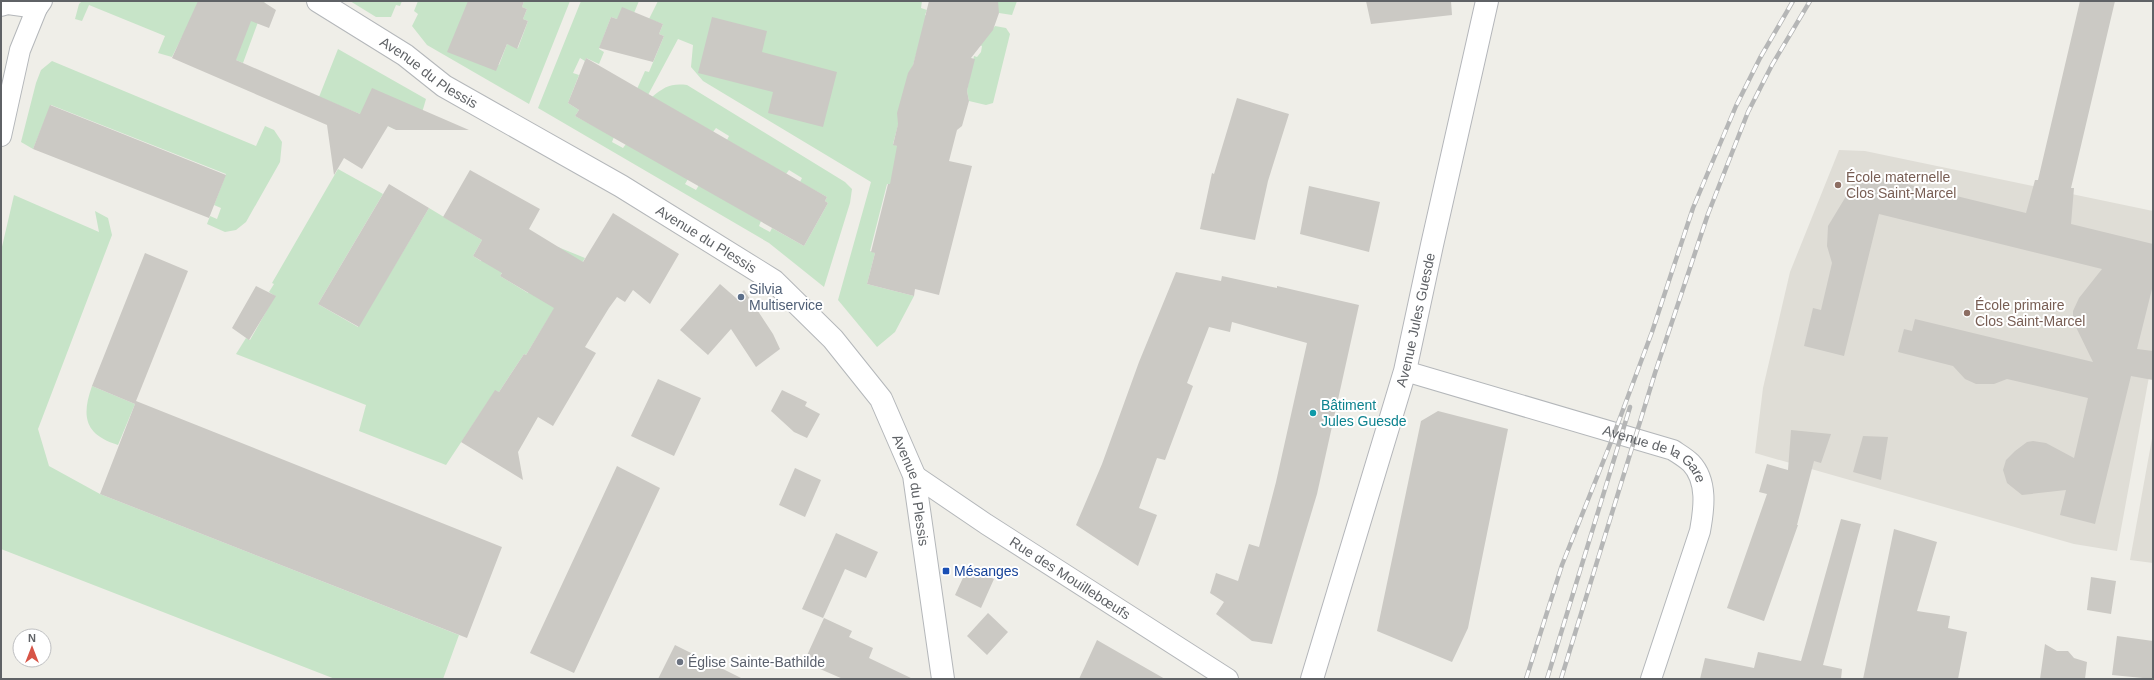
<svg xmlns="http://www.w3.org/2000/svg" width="2154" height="680" font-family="Arial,sans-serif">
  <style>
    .education { fill: #dfddd6 }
    .green { fill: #c7e4c8 }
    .building { fill: #cbc9c4 }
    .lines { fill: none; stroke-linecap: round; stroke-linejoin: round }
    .minor-casing { stroke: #b4b7ba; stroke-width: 22 }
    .tertiary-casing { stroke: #b4b7ba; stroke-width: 24 }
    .secondary-casing { stroke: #b4b6ba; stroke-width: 24 }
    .minor { stroke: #fff; stroke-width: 20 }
    .tertiary { stroke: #fff; stroke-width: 22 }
    .secondary { stroke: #fff; stroke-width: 22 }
    .rail-casing { stroke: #b5b6b6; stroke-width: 4.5 }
    .rail { stroke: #fff; stroke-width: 3; stroke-dasharray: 9; stroke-linecap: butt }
    .education-dot { fill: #8d6e63; stroke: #fff; stroke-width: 1.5 }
    .service-dot { fill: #5c6f8a; stroke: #fff; stroke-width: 1.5 }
    .culture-dot { fill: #0f9aa8; stroke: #fff; stroke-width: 1.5 }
    .transit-dot { fill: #1a4fb4; stroke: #fff; stroke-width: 1.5 }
    .worship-dot { fill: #6b7280; stroke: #fff; stroke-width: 1.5 }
    .labels { text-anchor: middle; stroke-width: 4; stroke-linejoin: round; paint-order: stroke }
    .street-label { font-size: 14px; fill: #5f6266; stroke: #fff }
    .education-label { font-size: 14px; fill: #785e54; stroke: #fff; text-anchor: start }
    .service-label { font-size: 14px; fill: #4e5e75; stroke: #fff; text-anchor: start }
    .culture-label { font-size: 14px; fill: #0d838f; stroke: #fff; text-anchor: start }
    .transit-label { font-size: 14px; fill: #164399; stroke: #fff; text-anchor: start }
    .worship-label { font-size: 14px; fill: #5b616d; stroke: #fff; text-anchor: start }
  </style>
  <rect width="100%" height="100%" fill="#efeee8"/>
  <!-- education -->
  <path class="education" d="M 1839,150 L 1865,151 L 2153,211 L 2153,355 L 2117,551 L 2074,544 L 1755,453 L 1763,388 L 1790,272 Z
    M 2153,433 L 2153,563 L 2130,560 Z"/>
  <!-- green -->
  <path class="green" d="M 82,1 L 262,1 L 265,3 L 243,63 L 182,37 L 172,57 L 158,53 L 165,36 L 89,5 L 82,21 L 75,19 L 79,4 Z
    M 350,1 L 402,1 L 400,6 L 396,5 L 391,17 L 376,17 Z
    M 418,1 L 473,1 L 474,55 L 499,65 L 507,44 L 518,48 L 528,21 L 523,19 L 527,9 L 522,7 L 524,1 L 570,1 L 529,104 L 427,45 L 412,26 L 418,14 L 414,11 Z
    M 581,1 L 639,1 L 634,13 L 617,19 L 611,17 L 599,49 L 604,52 L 599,64 L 586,58 L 585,61 L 580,58 L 573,73 L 579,75 L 568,103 L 579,110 L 575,116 L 614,137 L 612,142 L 623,148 L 626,144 L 688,179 L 685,184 L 696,190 L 699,185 L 761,221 L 759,226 L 770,232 L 772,228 L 804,246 L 828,203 L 825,201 L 827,197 L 800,182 L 802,178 L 789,170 L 786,174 L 727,140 L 729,136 L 716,128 L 713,132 L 652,97 C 664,87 671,83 687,85 L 845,182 L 852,189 L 850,203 L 824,287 L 769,243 L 538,108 Z
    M 658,1 L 922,1 L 921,8 L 927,10 L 925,15 L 927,16 L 898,118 L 898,125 L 893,144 L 902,149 L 892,185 L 887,184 L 870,251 L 875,253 L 867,284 L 914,296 L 895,332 L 877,347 L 838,300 L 871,182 L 703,81 L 691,67 L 693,45 L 678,39 L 648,95 L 637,89 L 645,71 L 649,72 L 664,36 L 659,34 L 663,24 L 649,19 Z
    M 992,1 L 1017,1 L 1012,15 L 999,13 Z
    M 995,26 L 1006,28 L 1010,34 L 993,103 L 986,105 L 969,101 L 967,91 L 974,56 L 977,57 L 981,52 L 982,46 L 977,44 L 989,34 Z
    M 338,49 L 426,99 L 417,130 L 394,129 L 388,126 L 392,117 L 360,114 L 319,97 Z
    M 52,61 L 256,146 L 265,126 L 274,130 L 282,142 L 280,162 L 246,222 L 236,230 L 225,232 L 207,224 L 210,216 L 217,219 L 221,208 L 214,205 L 226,174 L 51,105 L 33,149 L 21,142 L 36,83 L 41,70 Z
    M 338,169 L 383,194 L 318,304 L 358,327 L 429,208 L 482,240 L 473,256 L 481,261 L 485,255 L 505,267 L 500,276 L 528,293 L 545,262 L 558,247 L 585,258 L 526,355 L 524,354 L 499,392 L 495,391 L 446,465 L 359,431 L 366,405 L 236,354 L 246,338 L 250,340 L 275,296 L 269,292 L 274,284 L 272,283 Z
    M 14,195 L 99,232 L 95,211 L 108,218 L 112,235 L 38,429 L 49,466 L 100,494 L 459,635 L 443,679 L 335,679 L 1,549 L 1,251 Z
    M 92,386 L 135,404 L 118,445 C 85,435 81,417 92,386 Z"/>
  <!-- building -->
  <path class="building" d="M 198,1 L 262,1 L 276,10 L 269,28 L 251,21 L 236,60 L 360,114 L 372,88 L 469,130 L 396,130 L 388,126 L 362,169 L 344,158 L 334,175 L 327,125 L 172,58 Z
    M 468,1 L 524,1 L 522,7 L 527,9 L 523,19 L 528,21 L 517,49 L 507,44 L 496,71 L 447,52 Z
    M 929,1 L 998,1 L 999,13 L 993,30 L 971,58 L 975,59 L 967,91 L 969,101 L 962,126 L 957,130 L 949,161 L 972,166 L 939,295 L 915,289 L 914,296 L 867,284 L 875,253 L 871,252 L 888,184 L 890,184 L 897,146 L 893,145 L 898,124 L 897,113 L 908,73 L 913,65 Z
    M 1366,1 L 1451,1 L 1452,15 L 1371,24 Z
    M 2080,1 L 2115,1 L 2071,188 L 2074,188 L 2071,224 L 2153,244 L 2153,285 L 2137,349 L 2153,351 L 2153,380 L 2131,376 L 2095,524 L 2060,515 L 2066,490 L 2022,495 L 2007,483 L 2003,470 L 2006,460 L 2015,451 L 2027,442 L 2033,441 L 2046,443 L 2074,458 L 2088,398 L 2007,379 L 1994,384 L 1976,384 L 1965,379 L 1953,366 L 1898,352 L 1904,329 L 1912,331 L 1915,319 L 2093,362 L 2073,321 L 2073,311 L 2079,298 L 2102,269 L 1879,214 L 1844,356 L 1804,346 L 1813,308 L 1821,310 L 1832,263 L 1827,246 L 1828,226 L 1851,188 L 1854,171 L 2026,213 L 2035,180 L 2038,180 Z
    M 622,7 L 663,24 L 659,34 L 664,36 L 653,62 L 599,48 L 611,17 L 617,19 Z
    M 712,17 L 767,31 L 762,52 L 837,72 L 823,127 L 768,113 L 773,92 L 698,73 Z
    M 586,58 L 827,197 L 825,201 L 828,203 L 804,246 L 575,116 L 579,110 L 568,103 Z
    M 1237,98 L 1289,114 L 1268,181 L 1255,240 L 1200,229 L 1212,173 L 1214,174 Z
    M 50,105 L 226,175 L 209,218 L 33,149 Z
    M 470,170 L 540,209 L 529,229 L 583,262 L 613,213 L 679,254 L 650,304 L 633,290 L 625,302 L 617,297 L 609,308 L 585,347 L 596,353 L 553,426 L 538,417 L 518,452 L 523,480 L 461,442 L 495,390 L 499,392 L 524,354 L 526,355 L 554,308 L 500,276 L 502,273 L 473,256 L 482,240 L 443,217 Z
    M 389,184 L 429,208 L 359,327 L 318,304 Z
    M 1309,186 L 1380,202 L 1369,252 L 1300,234 Z
    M 145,253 L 188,271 L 136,401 L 502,547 L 467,638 L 100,494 L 135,404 L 92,386 Z
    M 1176,272 L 1221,281 L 1222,276 L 1277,288 L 1277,286 L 1359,305 L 1317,494 L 1272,644 L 1252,641 L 1216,614 L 1224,602 L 1210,593 L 1216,573 L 1238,581 L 1249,544 L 1259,547 L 1276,482 L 1307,343 L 1232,322 L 1230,332 L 1209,327 L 1187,383 L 1193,386 L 1165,460 L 1157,458 L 1139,508 L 1157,515 L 1138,566 L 1076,525 L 1102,464 L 1139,362 Z
    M 720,284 L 736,298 L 744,290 L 773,334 L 780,349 L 756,367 L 731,329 L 708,355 L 680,330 Z
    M 256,286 L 276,296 L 249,340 L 232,328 Z
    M 658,379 L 701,398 L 674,456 L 631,436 Z
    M 782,390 L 807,402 L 805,406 L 820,414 L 807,438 L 794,432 L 771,411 Z
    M 1438,411 L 1508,429 L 1468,628 L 1452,662 L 1377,631 L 1421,421 Z
    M 1791,430 L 1831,434 L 1821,463 L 1814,461 L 1797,525 L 1798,525 L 1764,621 L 1727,608 L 1767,494 L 1759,492 L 1767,464 L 1788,470 Z
    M 1863,436 L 1888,437 L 1881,480 L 1853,472 Z
    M 617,466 L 660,488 L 574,673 L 530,653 Z
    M 795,468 L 821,480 L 805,517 L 779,505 Z
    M 1841,519 L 1861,524 L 1823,665 L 1842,669 L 1841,679 L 1700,679 L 1705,658 L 1754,668 L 1758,652 L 1801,661 Z
    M 1894,529 L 1937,542 L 1917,611 L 1950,616 L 1948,628 L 1967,632 L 1958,679 L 1863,679 Z
    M 836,533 L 878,552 L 866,578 L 845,569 L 823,618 L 802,609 Z
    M 968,567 L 994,579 L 981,608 L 955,595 Z
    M 2091,577 L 2116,581 L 2111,614 L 2087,610 Z
    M 988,613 L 1008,632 L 987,655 L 967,636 Z
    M 824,618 L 852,631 L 849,637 L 873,648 L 869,658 L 913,679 L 843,679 L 804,662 Z
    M 2117,636 L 2153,641 L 2153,679 L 2112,675 Z
    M 1097,640 L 1165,679 L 1079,679 Z
    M 2045,644 L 2057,651 L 2068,651 L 2074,658 L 2087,662 L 2085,679 L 2040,679 Z
    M 675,645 L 743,679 L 658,679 Z"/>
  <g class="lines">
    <!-- minor casing -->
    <g class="minor-casing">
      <g id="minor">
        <path d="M 1,6 L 8,4 L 37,8 L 42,1"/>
        <path d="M 1,136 L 20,50 L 37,8"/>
        <path id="s1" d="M 1405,371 L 1673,450 C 1679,454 1686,458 1691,463 C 1708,481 1704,509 1700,531 L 1651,679"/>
        <path id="s2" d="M 914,475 L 986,524 L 1228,679"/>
      </g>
    </g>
    <!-- tertiary casing -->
    <g class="tertiary-casing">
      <g id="tertiary">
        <path id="s3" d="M 318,1 L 405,55 L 444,86 L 621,186 L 774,281 L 833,339 L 881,399 L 914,475 L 943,679"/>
      </g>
    </g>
    <!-- secondary casing -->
    <g class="secondary-casing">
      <g id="secondary">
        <path id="s4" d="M 1312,679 L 1405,371 L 1432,245 L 1487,1"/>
      </g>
    </g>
    <!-- minor -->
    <use href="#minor" class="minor"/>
    <!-- tertiary -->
    <use href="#tertiary" class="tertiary"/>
    <!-- secondary -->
    <use href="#secondary" class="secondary"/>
    <!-- rail casing -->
    <g class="rail-casing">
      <path id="rail" d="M 1526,679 L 1562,565 L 1611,442 L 1652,332 L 1693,208 L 1736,106 L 1760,58 L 1793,1
        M 1547,679 L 1630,407
        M 1561,679 L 1655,373 L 1708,214 L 1748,112 L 1772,65 L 1810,1"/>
    </g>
    <!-- rail -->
    <use href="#rail" class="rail"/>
  </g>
  <!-- markers -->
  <g class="education-dot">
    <circle cx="1838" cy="185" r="4"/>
    <circle cx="1967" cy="313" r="4"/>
  </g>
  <circle class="service-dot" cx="741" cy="297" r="4"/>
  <circle class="culture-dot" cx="1313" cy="413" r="4"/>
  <rect class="transit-dot" x="942" y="567" width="8" height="8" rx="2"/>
  <circle class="worship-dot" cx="680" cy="662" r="4"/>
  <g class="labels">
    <!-- street labels -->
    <g class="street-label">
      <text dy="5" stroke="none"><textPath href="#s3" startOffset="132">Avenue du Plessis</textPath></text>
      <text dy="5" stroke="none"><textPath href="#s3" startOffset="456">Avenue du Plessis</textPath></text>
      <text dy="5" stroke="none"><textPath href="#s4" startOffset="374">Avenue Jules Guesde</textPath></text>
      <text dy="5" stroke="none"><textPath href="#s1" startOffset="265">Avenue de la Gare</textPath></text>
      <text dy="5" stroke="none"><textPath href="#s3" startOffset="792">Avenue du Plessis</textPath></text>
      <text dy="5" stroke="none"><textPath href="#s2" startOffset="187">Rue des Mouillebœufs</textPath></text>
    </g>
    <!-- education labels -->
    <g class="education-label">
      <text x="1846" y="182">École maternelle<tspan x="1846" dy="16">Clos Saint-Marcel</tspan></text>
      <text x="1975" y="310">École primaire<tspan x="1975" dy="16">Clos Saint-Marcel</tspan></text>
    </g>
    <!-- service labels -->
    <g class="service-label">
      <text x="749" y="294">Silvia<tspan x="749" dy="16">Multiservice</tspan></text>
    </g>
    <!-- culture labels -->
    <g class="culture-label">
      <text x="1321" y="410">Bâtiment<tspan x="1321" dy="16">Jules Guesde</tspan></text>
    </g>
    <!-- transit labels -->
    <g class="transit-label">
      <text x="954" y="576">Mésanges</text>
    </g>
    <!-- worship labels -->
    <g class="worship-label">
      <text x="688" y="667">Église Sainte-Bathilde</text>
    </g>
  </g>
  <!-- border -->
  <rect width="2154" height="680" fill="none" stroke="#5f6266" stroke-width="4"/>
  <!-- north arrow -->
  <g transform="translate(32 648)"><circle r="19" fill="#ffffff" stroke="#bfc0c2"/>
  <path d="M0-3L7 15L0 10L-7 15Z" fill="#d75446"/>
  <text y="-6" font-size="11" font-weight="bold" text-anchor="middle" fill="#5f6266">N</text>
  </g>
</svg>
